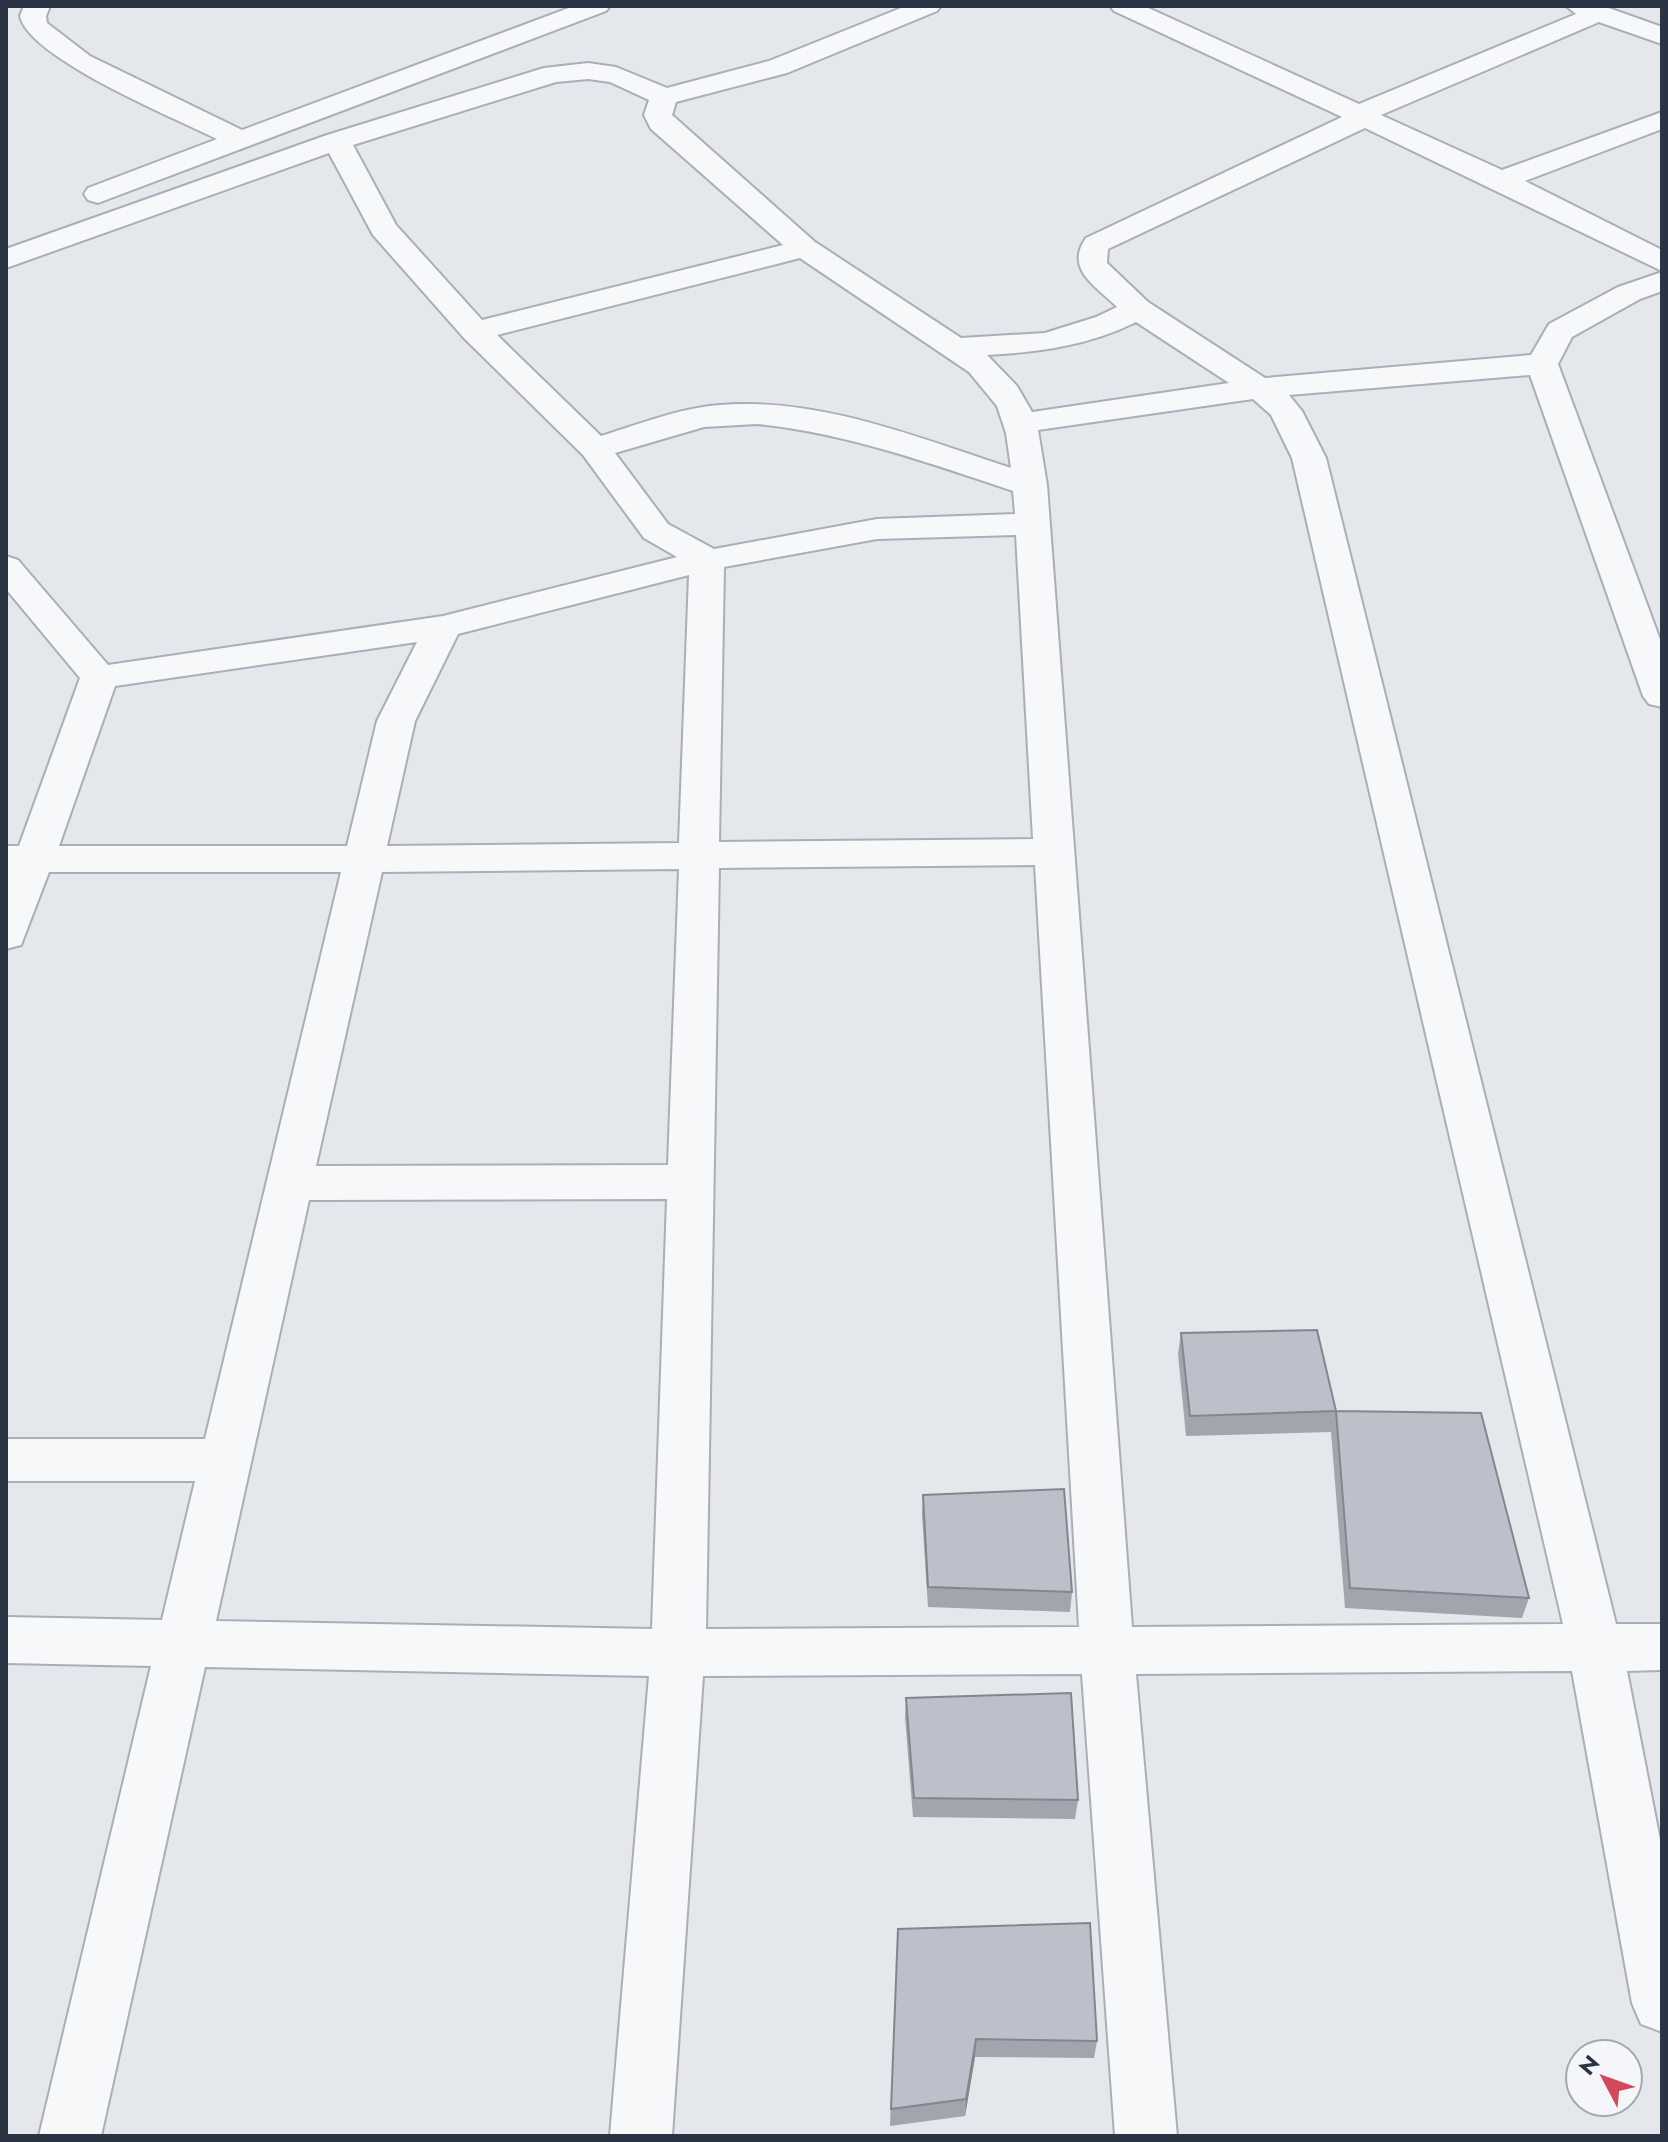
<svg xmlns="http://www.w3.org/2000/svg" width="1668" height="2142" font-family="Jost,sans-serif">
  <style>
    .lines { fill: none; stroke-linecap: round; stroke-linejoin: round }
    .minor-casing { stroke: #a9aeb7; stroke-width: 4 }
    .minor { fill: #f7f8fa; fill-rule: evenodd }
    .wall { fill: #a1a5ae }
    .shaded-wall { fill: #83868d }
    .building { fill: #bbc0ca; stroke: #83868d; stroke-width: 2 }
  </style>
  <rect width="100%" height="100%" fill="#e4e7ec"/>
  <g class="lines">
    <!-- minor casing -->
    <g class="minor-casing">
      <path id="minor" d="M 24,6 L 50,6 L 46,16 L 47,23 L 90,56 L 242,130 L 574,6 L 610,6 L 606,11 L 98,203 L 88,200 L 84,194 L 88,188 L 217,139 C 177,119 28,58 20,16 Z
        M 906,6 L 941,6 L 937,11 L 787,73 L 676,102 L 672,115 L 815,242 L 961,338 L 1045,333 L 1096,317 L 1117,307 C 1096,286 1064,269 1086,238 L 1342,117 L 1114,11 L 1110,6 L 1144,6 L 1359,104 L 1576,14 L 1566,6 L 1603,6 L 1662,27 L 1662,44 L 1599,22 L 1381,115 L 1502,170 L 1662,112 L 1662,129 L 1525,181 L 1662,250 L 1662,271 L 1365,128 L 1108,249 L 1107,263 L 1148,302 L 1265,378 L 1531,355 L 1549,324 L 1618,287 L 1662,272 L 1662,291 L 1640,299 L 1572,337 L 1558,364 L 1662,645 L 1662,707 L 1649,704 L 1643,696 L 1530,375 L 1289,395 L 1302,411 L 1326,458 L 1616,1624 L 1662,1624 L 1662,1670 L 1627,1671 L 1662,1850 L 1662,2032 L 1641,2024 L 1632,2003 L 1572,1671 L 1136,1674 L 1177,2136 L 1115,2136 L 1082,1674 L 703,1676 L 672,2136 L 610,2136 L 649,1676 L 205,1667 L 101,2136 L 39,2136 L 151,1666 L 6,1663 L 6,1617 L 162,1620 L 195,1481 L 6,1481 L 6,1439 L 205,1439 L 341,872 L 49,872 L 21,945 L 6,949 L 6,846 L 19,846 L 80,678 L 6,589 L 6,556 L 18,560 L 108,665 L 443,616 L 677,557 L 644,538 L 583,455 L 464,338 L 373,235 L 329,153 L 6,268 L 6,249 L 327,135 L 544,68 L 588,63 L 616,67 L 667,88 L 769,61 ZM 588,79 L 610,82 L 649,100 L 644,115 L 651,129 L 783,245 L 482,320 L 396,225 L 353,145 L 556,82 ZM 800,258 L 969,372 L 997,406 L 1006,433 L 1011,468 C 919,438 819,397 720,405 C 679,408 640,424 601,436 L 497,335 ZM 1136,322 L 1229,383 L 1032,412 L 1017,386 L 987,355 C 1039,352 1088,346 1136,322 ZM 1253,399 L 1271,415 L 1292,458 L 1563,1624 L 1132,1627 L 1047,485 L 1038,430 ZM 757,424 C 846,433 929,463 1013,491 L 1015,514 L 877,519 L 714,549 L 668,524 L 615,453 L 704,427 ZM 1016,535 L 1033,839 L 719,842 L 724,567 L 877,539 ZM 689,575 L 679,843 L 387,846 L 415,721 L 458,634 ZM 417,642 L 377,721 L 347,846 L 59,846 L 115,686 ZM 1035,865 L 1079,1627 L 706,1629 L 719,868 ZM 679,869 L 668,1165 L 316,1166 L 382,872 ZM 667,1199 L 652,1629 L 216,1621 L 309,1200 Z"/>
    </g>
    <!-- minor -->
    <use href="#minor" class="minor"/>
  </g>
  <!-- wall -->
  <path class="wall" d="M 1181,1333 L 1336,1411 L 1529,1598 L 1522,1618 L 1345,1608 L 1331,1432 L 1186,1436 L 1178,1354 Z
    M 923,1495 L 1072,1592 L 1070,1612 L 928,1607 L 922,1515 Z
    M 906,1698 L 1078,1800 L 1075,1819 L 913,1817 L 905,1717 Z
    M 898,1929 L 1097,2041 L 1094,2058 L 975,2057 L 965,2116 L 890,2126 Z"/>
  <!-- shaded-wall -->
  <path class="shaded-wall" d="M 976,2039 L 975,2057 L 965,2116 L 966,2099 Z"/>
  <!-- building -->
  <path class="building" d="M 1317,1330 L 1336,1411 L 1190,1416 L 1181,1333 Z
    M 1336,1411 L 1481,1413 L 1529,1598 L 1350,1588 Z
    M 1064,1489 L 1072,1592 L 928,1587 L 923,1495 Z
    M 1071,1693 L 1078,1800 L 914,1798 L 906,1698 Z
    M 1090,1923 L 1097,2041 L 976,2039 L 966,2099 L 891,2109 L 898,1929 Z"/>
  <!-- border -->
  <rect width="1668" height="2142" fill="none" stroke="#2b3445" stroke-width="16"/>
  <!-- north arrow -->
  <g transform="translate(1604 2078) rotate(311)"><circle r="38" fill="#f4f6f9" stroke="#a4a8b1" stroke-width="2"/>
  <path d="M0-6L14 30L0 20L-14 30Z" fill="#d1495b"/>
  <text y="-12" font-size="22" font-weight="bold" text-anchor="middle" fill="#2b3445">N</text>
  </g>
</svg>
